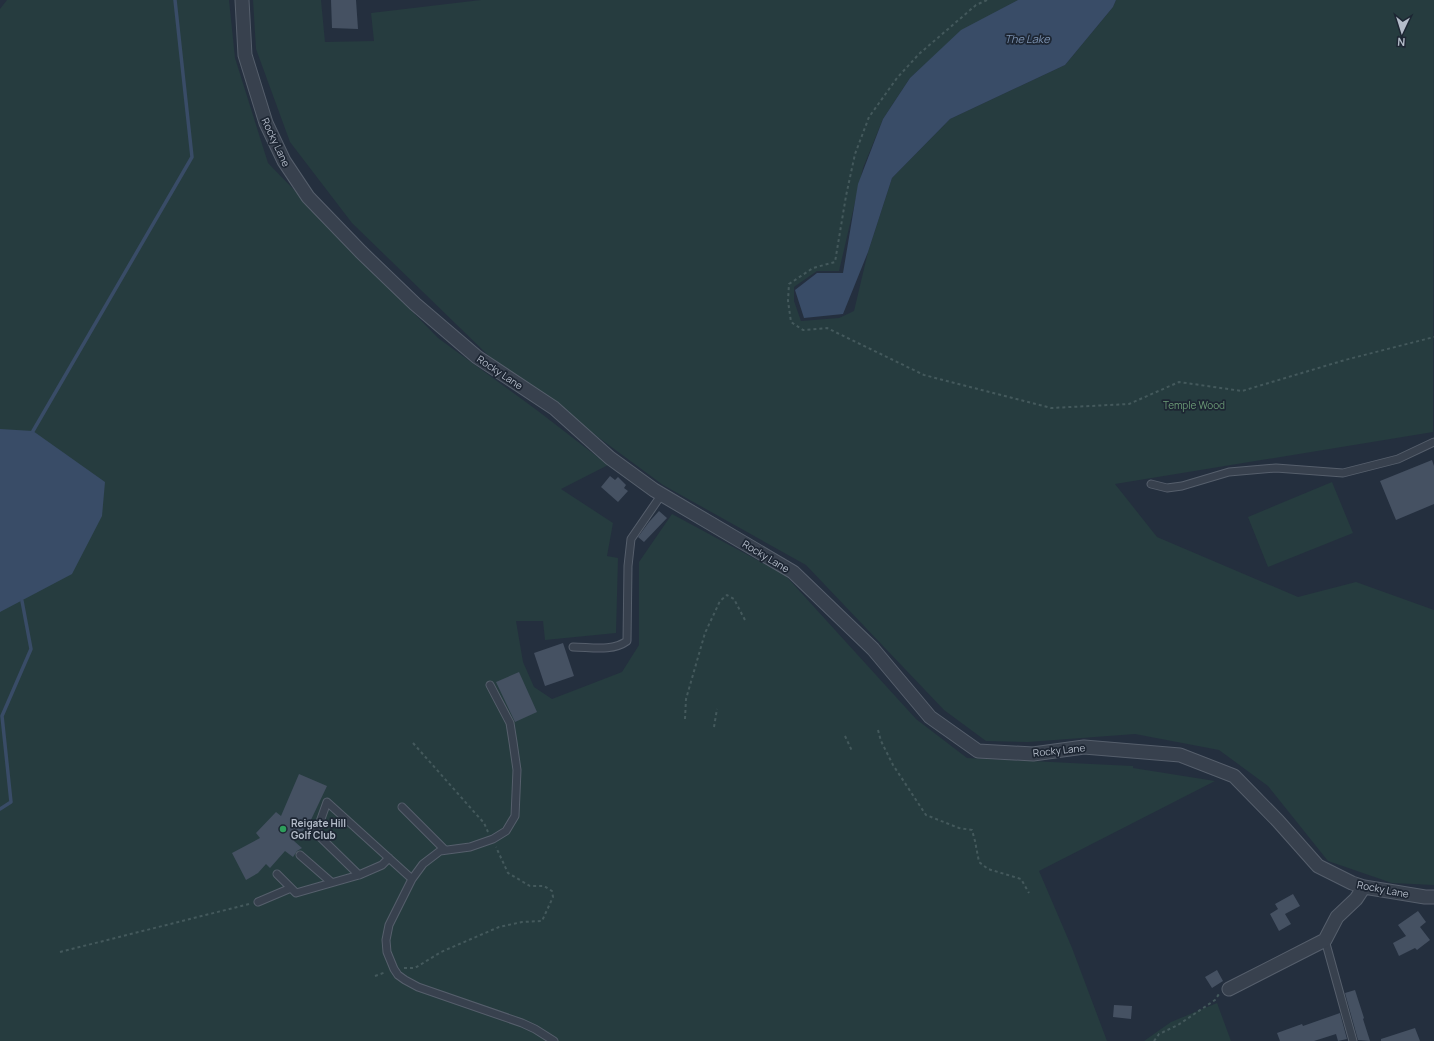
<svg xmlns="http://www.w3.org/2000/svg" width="1434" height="1041" font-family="Manrope,sans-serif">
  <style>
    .green { fill: #263c3f }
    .water { fill: #394c67 }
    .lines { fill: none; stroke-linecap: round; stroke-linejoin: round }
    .stream { stroke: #394c67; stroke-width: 3.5 }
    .building { fill: #455162 }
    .lane-casing { stroke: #565f6c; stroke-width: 9 }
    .street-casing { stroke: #565f6c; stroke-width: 15 }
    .path { stroke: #44595c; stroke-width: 2; stroke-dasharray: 3 3; stroke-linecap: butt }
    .lane { stroke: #38414e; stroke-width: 7 }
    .street { stroke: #38414e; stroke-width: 13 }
    .leisure-dot { fill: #2e9e5b; stroke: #1d2633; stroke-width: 1.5 }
    .labels { text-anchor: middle; stroke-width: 3.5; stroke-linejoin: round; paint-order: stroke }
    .street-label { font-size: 10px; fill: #b4bcc9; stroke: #1d2633 }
    .park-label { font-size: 10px; fill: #6b9a76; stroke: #1d2633 }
    .poi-label { font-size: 10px; font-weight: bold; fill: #b4bcc9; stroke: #1d2633; text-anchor: start }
    .water-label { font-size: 11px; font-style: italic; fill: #7c92b1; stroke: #1d2633 }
  </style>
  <rect width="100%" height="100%" fill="#242f3e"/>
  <!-- green -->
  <path class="green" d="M 7,0 L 229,0 L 235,58 L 268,163 L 438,338 L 538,411 L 608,465 L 561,489 L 613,523 L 607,556 L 618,558 L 616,633 L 545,640 L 543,621 L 516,621 L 523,662 L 534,687 L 552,699 L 622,672 L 639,645 L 639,562 L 672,514 L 785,575 L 916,719 L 967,758 L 1133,766 L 1133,768 L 1215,781 L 1039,871 L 1072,948 L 1107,1041 L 0,1041 L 0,9 Z
    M 253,0 L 321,0 L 325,42 L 374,41 L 371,13 L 481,0 L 1018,0 L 996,12 L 931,59 L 910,78 L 883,119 L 863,168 L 839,271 L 817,271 L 794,287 L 794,301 L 801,321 L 839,318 L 854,311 L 868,252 L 892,178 L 950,119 L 1065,65 L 1113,7 L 1116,0 L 1434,0 L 1433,432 L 1115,484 L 1157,537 L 1298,597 L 1356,582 L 1434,610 L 1434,885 L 1392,883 L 1328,861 L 1268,786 L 1219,750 L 1135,734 L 1028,742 L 986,741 L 944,710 L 806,565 L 663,485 L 492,359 L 352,223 L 290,142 L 256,49 Z
    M 1332,482 L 1353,533 L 1268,567 L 1248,517 Z
    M 1217,1003 L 1231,1041 L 1144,1041 L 1171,1022 Z"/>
  <!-- water -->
  <path class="water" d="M 1018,0 L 1116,0 L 1113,7 L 1065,65 L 950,119 L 892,178 L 868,252 L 843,314 L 804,318 L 795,290 L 817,273 L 843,273 L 858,184 L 883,119 L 910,78 L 961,30 Z
    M 0,429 L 33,431 L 105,482 L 102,516 L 72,574 L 0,612 Z"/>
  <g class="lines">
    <!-- stream -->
    <path class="stream" d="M 33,431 L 192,157 L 175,0
      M 0,809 L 11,802 L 2,716 L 31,649 L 22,601"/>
  </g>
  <!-- building -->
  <path class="building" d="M 331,0 L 356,0 L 358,29 L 332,28 Z
    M 1432,460 L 1434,466 L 1434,504 L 1396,520 L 1380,481 Z
    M 610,476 L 615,480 L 618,477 L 626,485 L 624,488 L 628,491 L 618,502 L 601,487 Z
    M 659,511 L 667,518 L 644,542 L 638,537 L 649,522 Z
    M 563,643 L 574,676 L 545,686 L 534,653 Z
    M 519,672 L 537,712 L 515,722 L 496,682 Z
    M 299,774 L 327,786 L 309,824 L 294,841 L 302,848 L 297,851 L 293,857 L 285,851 L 270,868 L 266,864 L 258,873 L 246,880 L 232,853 L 260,838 L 256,833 L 276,812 L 281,816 Z
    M 1293,894 L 1300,906 L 1285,914 L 1291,924 L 1279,931 L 1270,914 L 1278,909 L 1275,904 Z
    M 1418,911 L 1426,922 L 1420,927 L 1430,940 L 1417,950 L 1415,948 L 1399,956 L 1393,943 L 1406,936 L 1398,925 Z
    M 1217,970 L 1223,981 L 1212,988 L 1205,977 Z
    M 1355,990 L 1364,1018 L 1363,1019 L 1370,1041 L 1358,1040 L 1345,993 Z
    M 1114,1005 L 1132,1006 L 1131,1019 L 1113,1017 Z
    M 1340,1013 L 1347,1039 L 1338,1041 L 1336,1034 L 1314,1041 L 1280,1041 L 1277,1033 L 1302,1024 L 1303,1026 Z
    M 1415,1028 L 1420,1041 L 1381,1041 L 1381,1039 Z"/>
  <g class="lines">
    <!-- lane casing -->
    <g class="lane-casing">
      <path id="lane" d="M 1151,484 L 1167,488 L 1182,486 L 1229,472 L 1276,468 L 1343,473 L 1398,459 L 1434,442
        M 573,647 C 590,647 612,652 627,641 L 628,566 L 631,539 L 662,494
        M 490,685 L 510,723 L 513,742 L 517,770 L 515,816 L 506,831 L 493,839 L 470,847 L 440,851 L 423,864 L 412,879 L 389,925 L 386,940 L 387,952 L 394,969 L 398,975 L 405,980 L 418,987 L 522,1023 L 535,1029 L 554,1041
        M 402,807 L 445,850
        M 300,855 L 331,882
        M 277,874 L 296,893 L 359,875 L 382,865 L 389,858
        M 359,875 L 316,833 L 327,802 L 412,879
        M 258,902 L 291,888
        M 1325,940 L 1353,1041"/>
    </g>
    <!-- street casing -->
    <g class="street-casing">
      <path id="street" d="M 242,0 L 245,55 L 266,123 L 284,161 L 308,197 L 361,252 L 415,304 L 477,357 L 554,408 L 610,458 L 654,490 L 793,572 L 873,649 L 930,717 L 978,751 L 1033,754 L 1084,747 L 1180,755 L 1234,776 L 1278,821 L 1318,866 L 1352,883 L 1364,887 L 1425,897 L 1434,897
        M 1229,989 L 1325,940 L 1337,917 L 1356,899 L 1364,887"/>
    </g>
    <!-- path -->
    <path class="path" d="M 987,0 L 976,5 L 919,54 L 897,78 L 869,117 L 855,154 L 846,196 L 835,262 L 813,268 L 789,284 L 788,301 L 791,322 L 803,330 L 827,328 L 924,375 L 1051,408 L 1129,404 L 1179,382 L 1242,391 L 1345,360 L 1434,337
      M 685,719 L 686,699 L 705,633 L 720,601 L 727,595 L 734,599 L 746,622
      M 714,727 L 717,709
      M 878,730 L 881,741 L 893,765 L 926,815 L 959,828 L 972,830 L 975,841 L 979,862 L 988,869 L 1021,879 L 1029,893
      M 845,736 L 852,751
      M 413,743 L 484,823 L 488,832
      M 60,952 L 249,904
      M 404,968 L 415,968 L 441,952 L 499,927 L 522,922 L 542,921 L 553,897 L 552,891 L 544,886 L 530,886 L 508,873 L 496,847
      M 375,976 L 386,972
      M 1154,1041 L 1159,1034 L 1178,1025 L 1215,1000 L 1219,994"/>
    <!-- lane -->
    <use href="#lane" class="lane"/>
    <!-- street -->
    <use href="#street" class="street"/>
  </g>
  <!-- markers -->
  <circle class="leisure-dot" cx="283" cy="829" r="4"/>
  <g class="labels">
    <!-- street labels -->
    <g class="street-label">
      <text transform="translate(276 142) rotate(65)" y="4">Rocky Lane</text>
      <text transform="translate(500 372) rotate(34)" y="4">Rocky Lane</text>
      <text transform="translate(766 556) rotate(31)" y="4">Rocky Lane</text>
      <text transform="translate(1059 750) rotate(-6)" y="4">Rocky Lane</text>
      <text transform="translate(1383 889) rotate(11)" y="4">Rocky Lane</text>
    </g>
    <!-- park labels -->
    <g class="park-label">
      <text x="1194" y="409">Temple Wood</text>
    </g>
    <!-- poi labels -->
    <g class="poi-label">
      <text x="291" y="827">Reigate Hill<tspan x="291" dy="12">Golf Club</tspan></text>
    </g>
    <!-- water labels -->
    <g class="water-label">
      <text x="1027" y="43">The Lake</text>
    </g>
  </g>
  <!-- north arrow -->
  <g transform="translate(1402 32) rotate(184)" stroke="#1d2633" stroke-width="3" paint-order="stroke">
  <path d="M0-3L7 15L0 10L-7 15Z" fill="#b4bcc9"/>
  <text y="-6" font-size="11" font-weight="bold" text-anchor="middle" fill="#b4bcc9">N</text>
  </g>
</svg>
